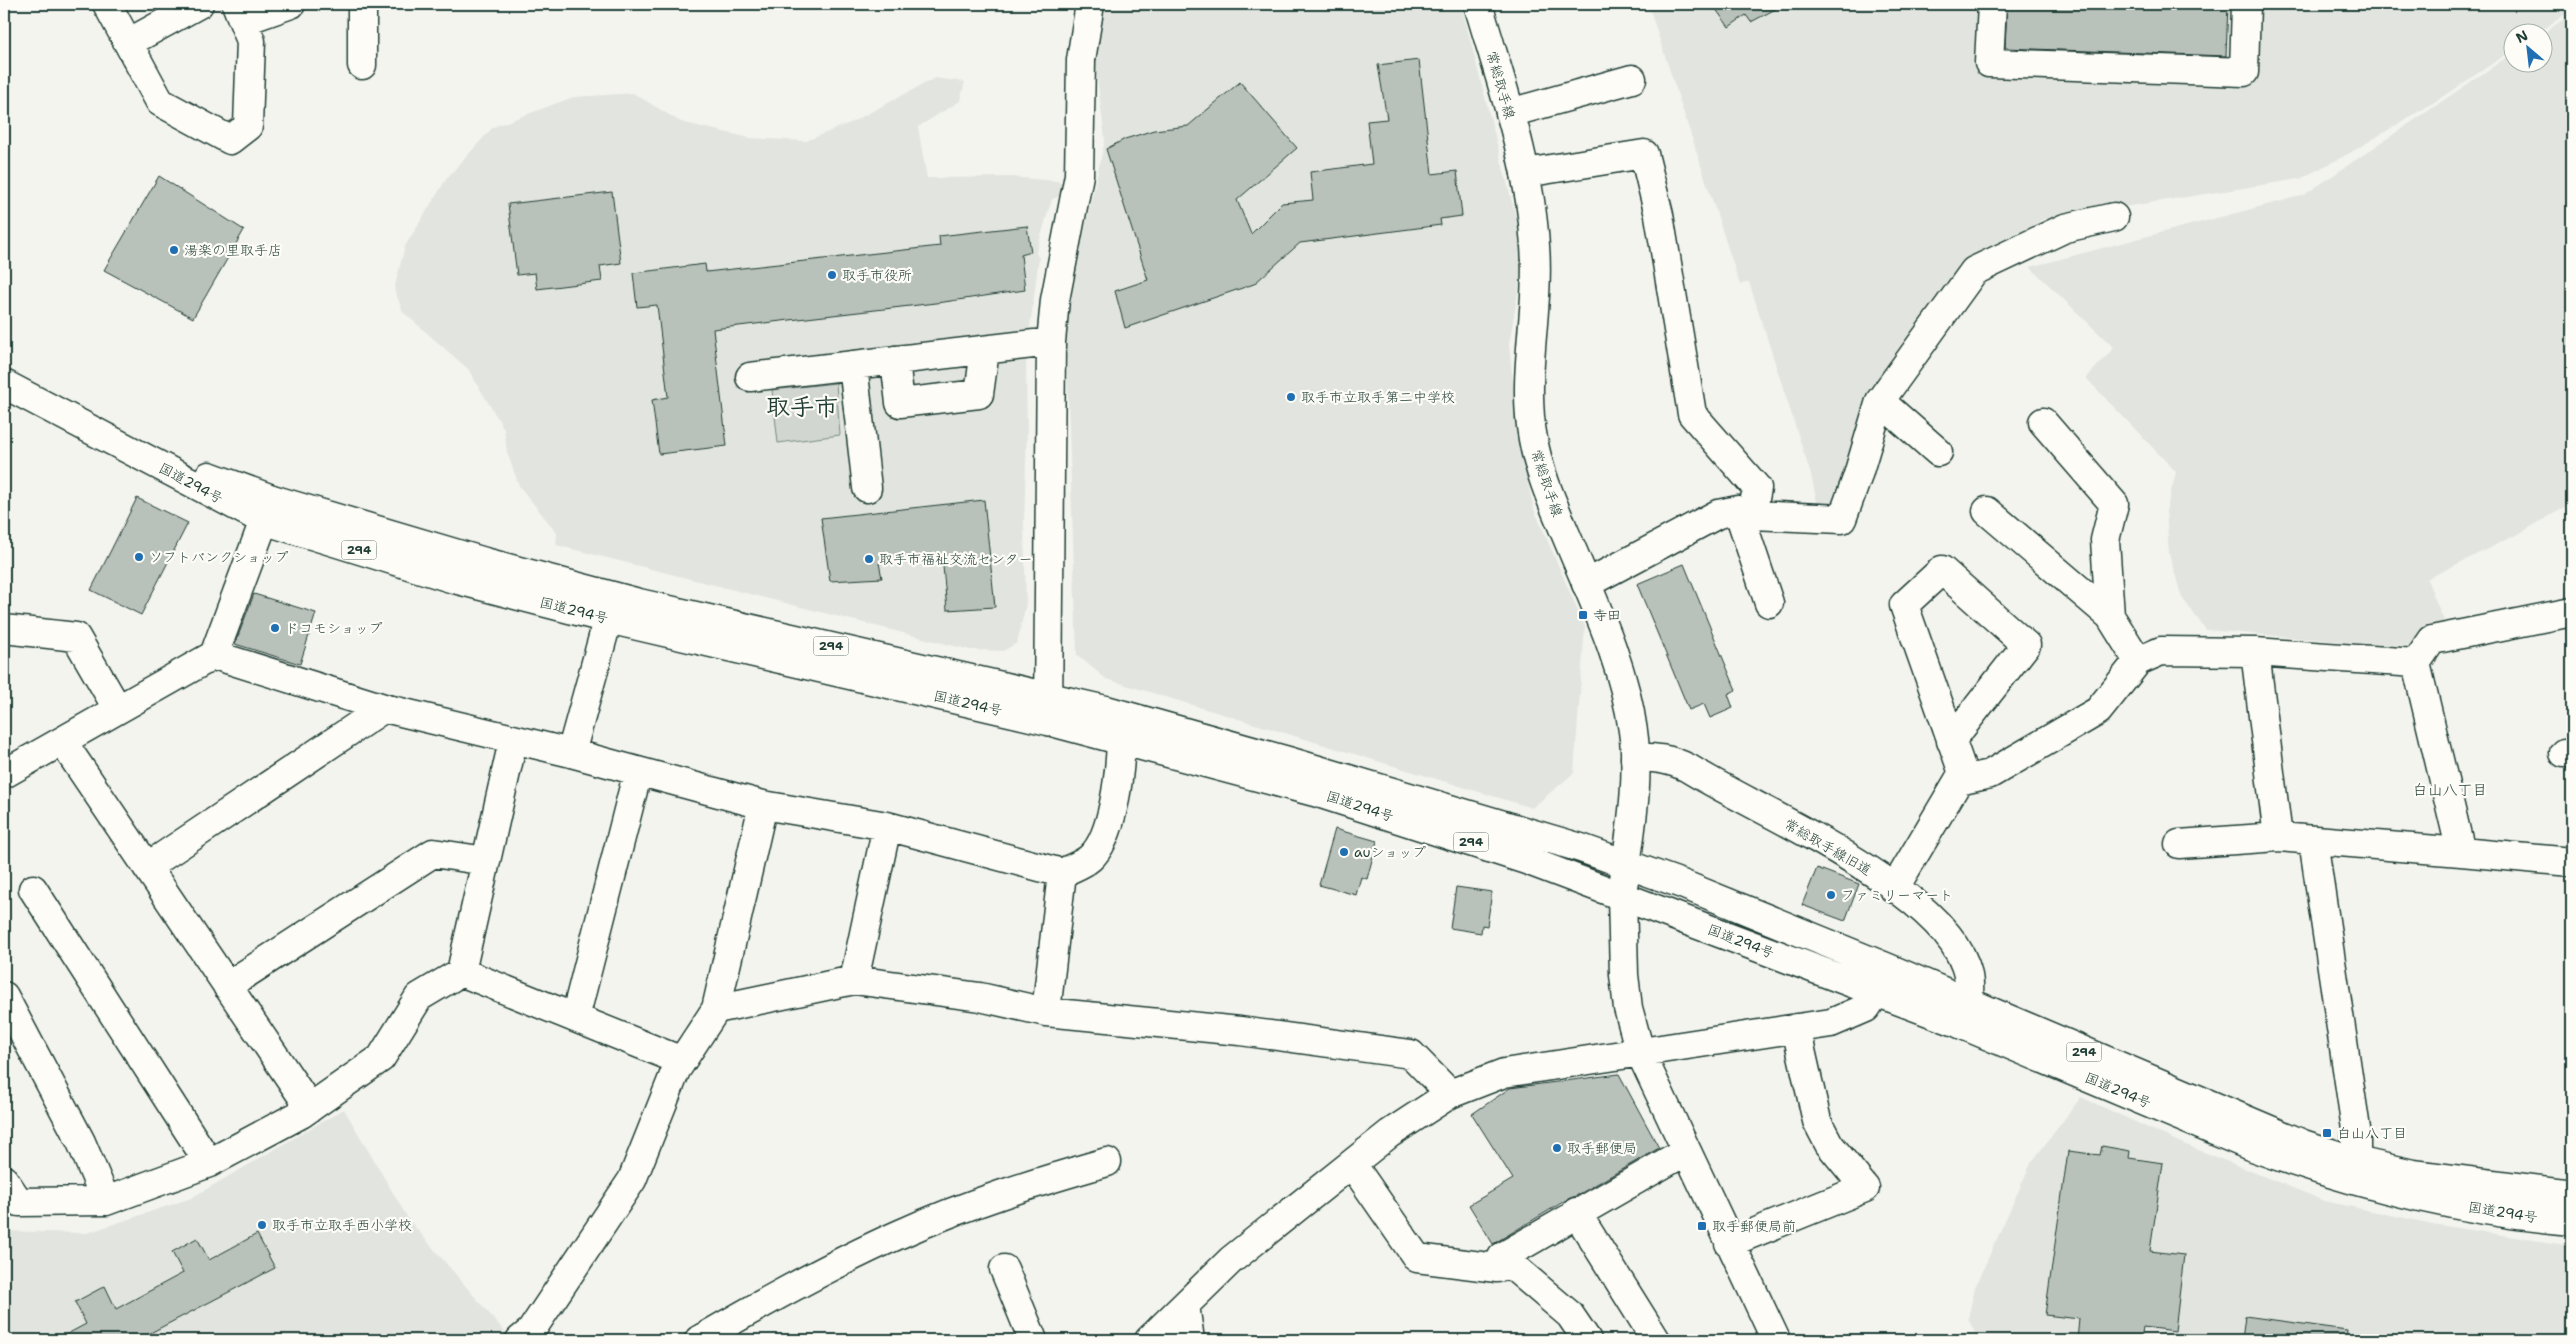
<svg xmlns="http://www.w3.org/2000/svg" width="2576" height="1344" font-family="'Shantell Sans','Klee One',sans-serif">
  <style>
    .built { fill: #e2e5df }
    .green { fill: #d1d6d1; stroke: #788a82 }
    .building { fill: #b9c1bb; stroke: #1f3d34 }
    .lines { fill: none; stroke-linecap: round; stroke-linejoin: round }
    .minor-casing { stroke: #1f3d34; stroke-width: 31 }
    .major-casing { stroke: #1f3d34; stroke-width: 31 }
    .highway-casing { stroke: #1f3d34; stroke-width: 31 }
    .minor { stroke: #fdfcf7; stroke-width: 28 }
    .major { stroke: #fdfcf7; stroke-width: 28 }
    .highway { stroke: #fdfcf7; stroke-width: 28 }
    .poi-dot { fill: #1f6fb2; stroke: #fdfcf7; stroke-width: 2 }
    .labels { text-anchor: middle; stroke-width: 4.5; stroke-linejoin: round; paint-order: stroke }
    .shield { fill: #fdfcf7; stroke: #62766e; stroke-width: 1 }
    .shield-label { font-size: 12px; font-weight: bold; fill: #1f3d34 }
    .street-label { font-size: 14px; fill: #1f3d34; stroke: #fdfcf7 }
    .poi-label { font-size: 14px; fill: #1f3d34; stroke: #fdfcf7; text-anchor: start }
    .neighbourhood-label { font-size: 15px; fill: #1f3d34; stroke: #fdfcf7 }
    .town-label { font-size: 24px; font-weight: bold; fill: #1f3d34; stroke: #fdfcf7 }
  </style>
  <rect width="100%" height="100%" fill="#f4f4ef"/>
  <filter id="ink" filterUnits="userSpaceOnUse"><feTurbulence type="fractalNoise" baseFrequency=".02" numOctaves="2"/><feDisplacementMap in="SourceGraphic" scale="10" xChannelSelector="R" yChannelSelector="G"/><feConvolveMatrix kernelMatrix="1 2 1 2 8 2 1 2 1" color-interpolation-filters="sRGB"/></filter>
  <g filter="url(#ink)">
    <!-- built -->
    <path class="built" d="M 1104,4 L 1461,4 L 1525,252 L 1509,345 L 1520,449 L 1534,509 L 1585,627 L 1574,773 L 1532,808 L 1106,679 L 1077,655 L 1065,315 L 1105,140 L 1094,54 Z
      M 1648,4 L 2572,4 L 2572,10 L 2539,32 L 2514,32 L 2513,50 L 2433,103 L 2350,153 L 2300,179 L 2042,220 L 1948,290 L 1835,512 L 1819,512 L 1811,475 L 1749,282 L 1740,285 Z
      M 2572,13 L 2572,503 L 2524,531 L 2427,579 L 2455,648 L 2368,644 L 2206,630 L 2182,598 L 2169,554 L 2166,511 L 2176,472 L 2086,378 L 2114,348 L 2030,267 L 2304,195 L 2513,53 L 2514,62 L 2544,62 L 2544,33 Z
      M 935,78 L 965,82 L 960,101 L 918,127 L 927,178 L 1012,177 L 1058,181 L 1067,190 L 1065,195 L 1052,199 L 1036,253 L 1039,258 L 1026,358 L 1027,435 L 1024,523 L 1026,604 L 1017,643 L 1003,651 L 970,650 L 556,545 L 557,533 L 519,486 L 507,452 L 504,429 L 468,369 L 403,312 L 394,289 L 405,246 L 447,178 L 493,127 L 573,97 L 633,93 L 681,122 L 750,138 L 806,141 L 852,122 Z
      M 2081,1097 L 2179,1142 L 2325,1201 L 2433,1224 L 2572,1246 L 2572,1340 L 1978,1340 L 1968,1318 L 1975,1287 L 2031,1163 Z
      M 344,1109 L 409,1220 L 512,1340 L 4,1340 L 4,1231 L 87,1233 L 191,1198 Z"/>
    <!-- green -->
    <path class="green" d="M 836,383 L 840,435 L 778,443 L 772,390 Z"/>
    <!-- building -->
    <path class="building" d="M 1712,4 L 1785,4 L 1751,22 L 1746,15 L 1729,27 Z
      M 2007,4 L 2228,4 L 2226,56 L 2005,48 Z
      M 1419,60 L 1432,174 L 1457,171 L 1462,216 L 1440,219 L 1441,225 L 1300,243 L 1254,284 L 1125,328 L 1115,291 L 1148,280 L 1106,149 L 1125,139 L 1154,130 L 1188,126 L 1240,82 L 1297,148 L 1237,200 L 1251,234 L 1282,203 L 1313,200 L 1310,172 L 1372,164 L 1367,121 L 1387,119 L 1378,65 Z
      M 159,176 L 244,230 L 193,318 L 104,270 Z
      M 612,192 L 621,263 L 600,266 L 602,281 L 537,289 L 535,273 L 517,275 L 508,204 Z
      M 1027,226 L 1031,252 L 1021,255 L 1025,290 L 944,302 L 713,329 L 727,446 L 659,454 L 652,400 L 668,397 L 657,305 L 637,307 L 633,273 L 705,264 L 706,272 L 940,246 L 939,236 Z
      M 137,498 L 188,523 L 141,615 L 91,590 Z
      M 984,500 L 995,607 L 947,610 L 942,555 L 879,563 L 882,578 L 830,581 L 821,518 Z
      M 1684,564 L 1736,690 L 1728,694 L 1733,708 L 1710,718 L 1704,704 L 1689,710 L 1637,584 Z
      M 254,594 L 316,613 L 300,664 L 235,644 Z
      M 1335,829 L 1377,841 L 1367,879 L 1361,877 L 1356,895 L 1319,885 Z
      M 1817,868 L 1859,884 L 1845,921 L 1802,905 Z
      M 1456,887 L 1492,892 L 1487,926 L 1482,925 L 1481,933 L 1450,928 Z
      M 1619,1074 L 1659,1148 L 1576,1196 L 1568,1199 L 1493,1244 L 1469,1205 L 1513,1179 L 1472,1114 L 1510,1088 Z
      M 2102,1146 L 2130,1151 L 2129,1158 L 2163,1163 L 2150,1251 L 2184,1255 L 2175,1331 L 2143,1327 L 2141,1340 L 2077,1340 L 2079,1319 L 2045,1315 L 2068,1151 L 2100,1155 Z
      M 257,1234 L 275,1268 L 137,1340 L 56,1340 L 86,1324 L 75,1302 L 105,1286 L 116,1309 L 183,1273 L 172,1252 L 197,1238 L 209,1260 Z
      M 2245,1316 L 2347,1330 L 2346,1340 L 2242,1340 Z"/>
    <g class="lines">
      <!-- minor casing -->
      <g class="minor-casing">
        <path id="minor" d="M 107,4 L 160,102 L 230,140 L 248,126 L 251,41 L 236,4
          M 362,4 L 362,65
          M 1992,4 L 1989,63 L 2244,72 L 2246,4
          M 243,21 L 291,4
          M 128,43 L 199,4
          M 1510,113 L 1632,79
          M 1525,173 L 1644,154 L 1659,215 L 1692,414 L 1757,488 L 1752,515 L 1842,519 L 1857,478 L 1880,401 L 1974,271 L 2065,228 L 2114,217
          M 895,360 L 900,403 L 979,394 L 985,350
          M 853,365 L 867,488
          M 750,377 L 1051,342
          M 1880,401 L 1938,452
          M 2043,422 L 2114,504 L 2105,540 L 2110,616
          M 272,499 L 214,655 L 384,708 L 571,753 L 763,805 L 887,826 L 1062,873 L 1046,1012
          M 1751,514 L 1738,510 L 1769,603
          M 1586,584 L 1718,514 L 1738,510
          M 4,629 L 76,637 L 117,708
          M 2138,661 L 2161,651 L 2255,652 L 2278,837
          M 2416,663 L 2432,640 L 2572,612
          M 1048,719 L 1051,342 L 1055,300 L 1079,175 L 1081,60 L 1090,4
          M 62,741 L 310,1108
          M 571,753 L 614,597
          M 2564,753 L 2572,753
          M 1635,758 C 1655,757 1670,759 1688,768 C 1759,812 1937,886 1965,965 C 1973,986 1968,1005 1963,1025
          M 4,774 L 214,655
          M 1958,781 L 1990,774 L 2098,711 L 2138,661 L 2110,616 L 1987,511
          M 2313,840 L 2356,1129 L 2356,1161
          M 2179,844 L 2278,837 L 2461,852 L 2416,663 L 2255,652
          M 2461,852 L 2572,862
          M 147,867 L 384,708
          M 1062,873 C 1071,868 1082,865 1090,858 C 1114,837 1120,771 1121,740
          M 33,889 L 209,1163
          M 1894,889 L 1963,773 L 1904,605 L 1942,570 L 2026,645 L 1951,741
          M 1622,896 L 1624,975 L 1628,1008 L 1640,1052 L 1776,1340
          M 461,972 L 513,741
          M 854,980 L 887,826
          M 227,986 L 433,853 L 486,861
          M 4,996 L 81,1142 L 106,1201
          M 716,1009 L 763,805
          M 575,1018 L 638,771
          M 1352,1164 L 1417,1258 L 1497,1268 L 1509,1263
          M 4,1180 L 19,1202 L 106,1201 L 209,1163 L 301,1114 L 381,1058 L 419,997 L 461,972 L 682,1061
          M 1576,1212 L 1656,1340
          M 1729,1243 L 1865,1188 L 1829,1144 L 1817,1121 L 1796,1028
          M 1004,1269 L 1033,1340
          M 1185,1305 L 1190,1340
          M 520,1340 L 531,1331 L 632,1180 L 676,1070 L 716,1009 L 854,980 L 980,997 L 1046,1012 L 1240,1031 L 1411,1054 L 1450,1094
          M 699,1340 C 764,1302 830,1265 900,1234 C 966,1204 1037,1182 1107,1162
          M 1149,1340 L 1231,1260 L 1389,1134 L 1450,1094 L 1504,1073 L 1831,1023 L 1866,1008 L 1877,992
          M 1587,1340 L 1570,1315 L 1502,1257 L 1686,1151"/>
      </g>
      <!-- major casing -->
      <g class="major-casing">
        <path id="major" d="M 1478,4 C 1501,83 1530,163 1535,246 C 1540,310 1521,376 1533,439 C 1539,473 1553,504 1566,535 C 1592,598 1624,663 1633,731 C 1641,786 1628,842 1622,896"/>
      </g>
      <!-- highway casing -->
      <g class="highway-casing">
        <path id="highway" d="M 4,384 L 263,520 L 454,579 L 608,619 L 1048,721 L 1318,793 L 1526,860 L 1958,1023 L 2255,1148 C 2357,1185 2464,1212 2572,1221
          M 209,476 L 272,499 L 485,562 L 639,603 L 1106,710 L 1288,761 L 1581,848 L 1682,884 L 1886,967 L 2303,1144 L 2356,1161 L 2413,1174 L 2572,1194"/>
      </g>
      <!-- minor -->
      <use href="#minor" class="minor"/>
      <!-- major -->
      <use href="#major" class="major"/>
      <!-- highway -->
      <use href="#highway" class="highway"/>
    </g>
  </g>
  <!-- markers -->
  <g class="poi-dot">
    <circle cx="174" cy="250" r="5"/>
    <circle cx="832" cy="275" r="5"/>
    <circle cx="1291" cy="397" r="5"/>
    <circle cx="139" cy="557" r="5"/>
    <circle cx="869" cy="559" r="5"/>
    <rect x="1578" y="610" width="10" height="10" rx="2.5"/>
    <circle cx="275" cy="628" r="5"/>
    <circle cx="1344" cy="852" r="5"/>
    <circle cx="1831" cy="895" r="5"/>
    <rect x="2322" y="1128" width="10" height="10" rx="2.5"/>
    <circle cx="1557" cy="1148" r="5"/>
    <circle cx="262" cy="1225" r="5"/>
    <rect x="1697" y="1221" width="10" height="10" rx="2.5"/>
  </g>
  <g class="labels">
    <!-- shield labels -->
    <g class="shield">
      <rect x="341.5" y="540.5" width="35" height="19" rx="4"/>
      <rect x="813.5" y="636.5" width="35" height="19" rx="4"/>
      <rect x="1453.5" y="832.5" width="35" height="19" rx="4"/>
      <rect x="2066.5" y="1042.5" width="35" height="19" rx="4"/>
    </g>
    <g class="shield-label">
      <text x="359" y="554">294</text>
      <text x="831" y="650">294</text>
      <text x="1471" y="846">294</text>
      <text x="2084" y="1056">294</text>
    </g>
    <!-- street labels -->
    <g class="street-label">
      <text transform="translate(1501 85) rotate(74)" y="5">常総取手線</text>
      <text transform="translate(191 483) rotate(28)" y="5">国道294号</text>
      <text transform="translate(1547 483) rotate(71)" y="5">常総取手線</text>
      <text transform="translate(574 610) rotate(14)" y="5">国道294号</text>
      <text transform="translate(968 703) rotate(13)" y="5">国道294号</text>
      <text transform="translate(1360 806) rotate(18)" y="5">国道294号</text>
      <text transform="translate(1828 847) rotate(30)" y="5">常総取手線旧道</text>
      <text transform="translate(1741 941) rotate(21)" y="5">国道294号</text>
      <text transform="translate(2118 1090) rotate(23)" y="5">国道294号</text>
      <text transform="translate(2503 1212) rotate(9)" y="5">国道294号</text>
    </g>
    <!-- poi labels -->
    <g class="poi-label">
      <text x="184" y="255">湯楽の里取手店</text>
      <text x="842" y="280">取手市役所</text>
      <text x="1301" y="402">取手市立取手第二中学校</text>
      <text x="149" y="562">ソフトバンクショップ</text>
      <text x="879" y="564">取手市福祉交流センター</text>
      <text x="1593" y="620">寺田</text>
      <text x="285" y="633">ドコモショップ</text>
      <text x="1354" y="857">auショップ</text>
      <text x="1841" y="900">ファミリーマート</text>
      <text x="2337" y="1138">白山八丁目</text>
      <text x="1567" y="1153">取手郵便局</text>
      <text x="272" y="1230">取手市立取手西小学校</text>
      <text x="1712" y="1231">取手郵便局前</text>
    </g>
    <!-- neighbourhood labels -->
    <g class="neighbourhood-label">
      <text x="2450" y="795">白山八丁目</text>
    </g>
    <!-- town labels -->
    <g class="town-label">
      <text x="802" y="415">取手市</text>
    </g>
  </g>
  <!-- margin -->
  <rect width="2576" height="1344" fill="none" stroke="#fdfcf7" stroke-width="20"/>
  <rect x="10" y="10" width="2556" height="1324" fill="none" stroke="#1f3d34" stroke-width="2" filter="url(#ink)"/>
  <!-- north arrow -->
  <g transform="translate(2528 48) rotate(332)"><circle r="24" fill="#fdfcf7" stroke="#a4b0a9"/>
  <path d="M0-4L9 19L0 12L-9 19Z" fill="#1f6fb2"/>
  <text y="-8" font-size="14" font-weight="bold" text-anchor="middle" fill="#1f3d34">N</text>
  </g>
</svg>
